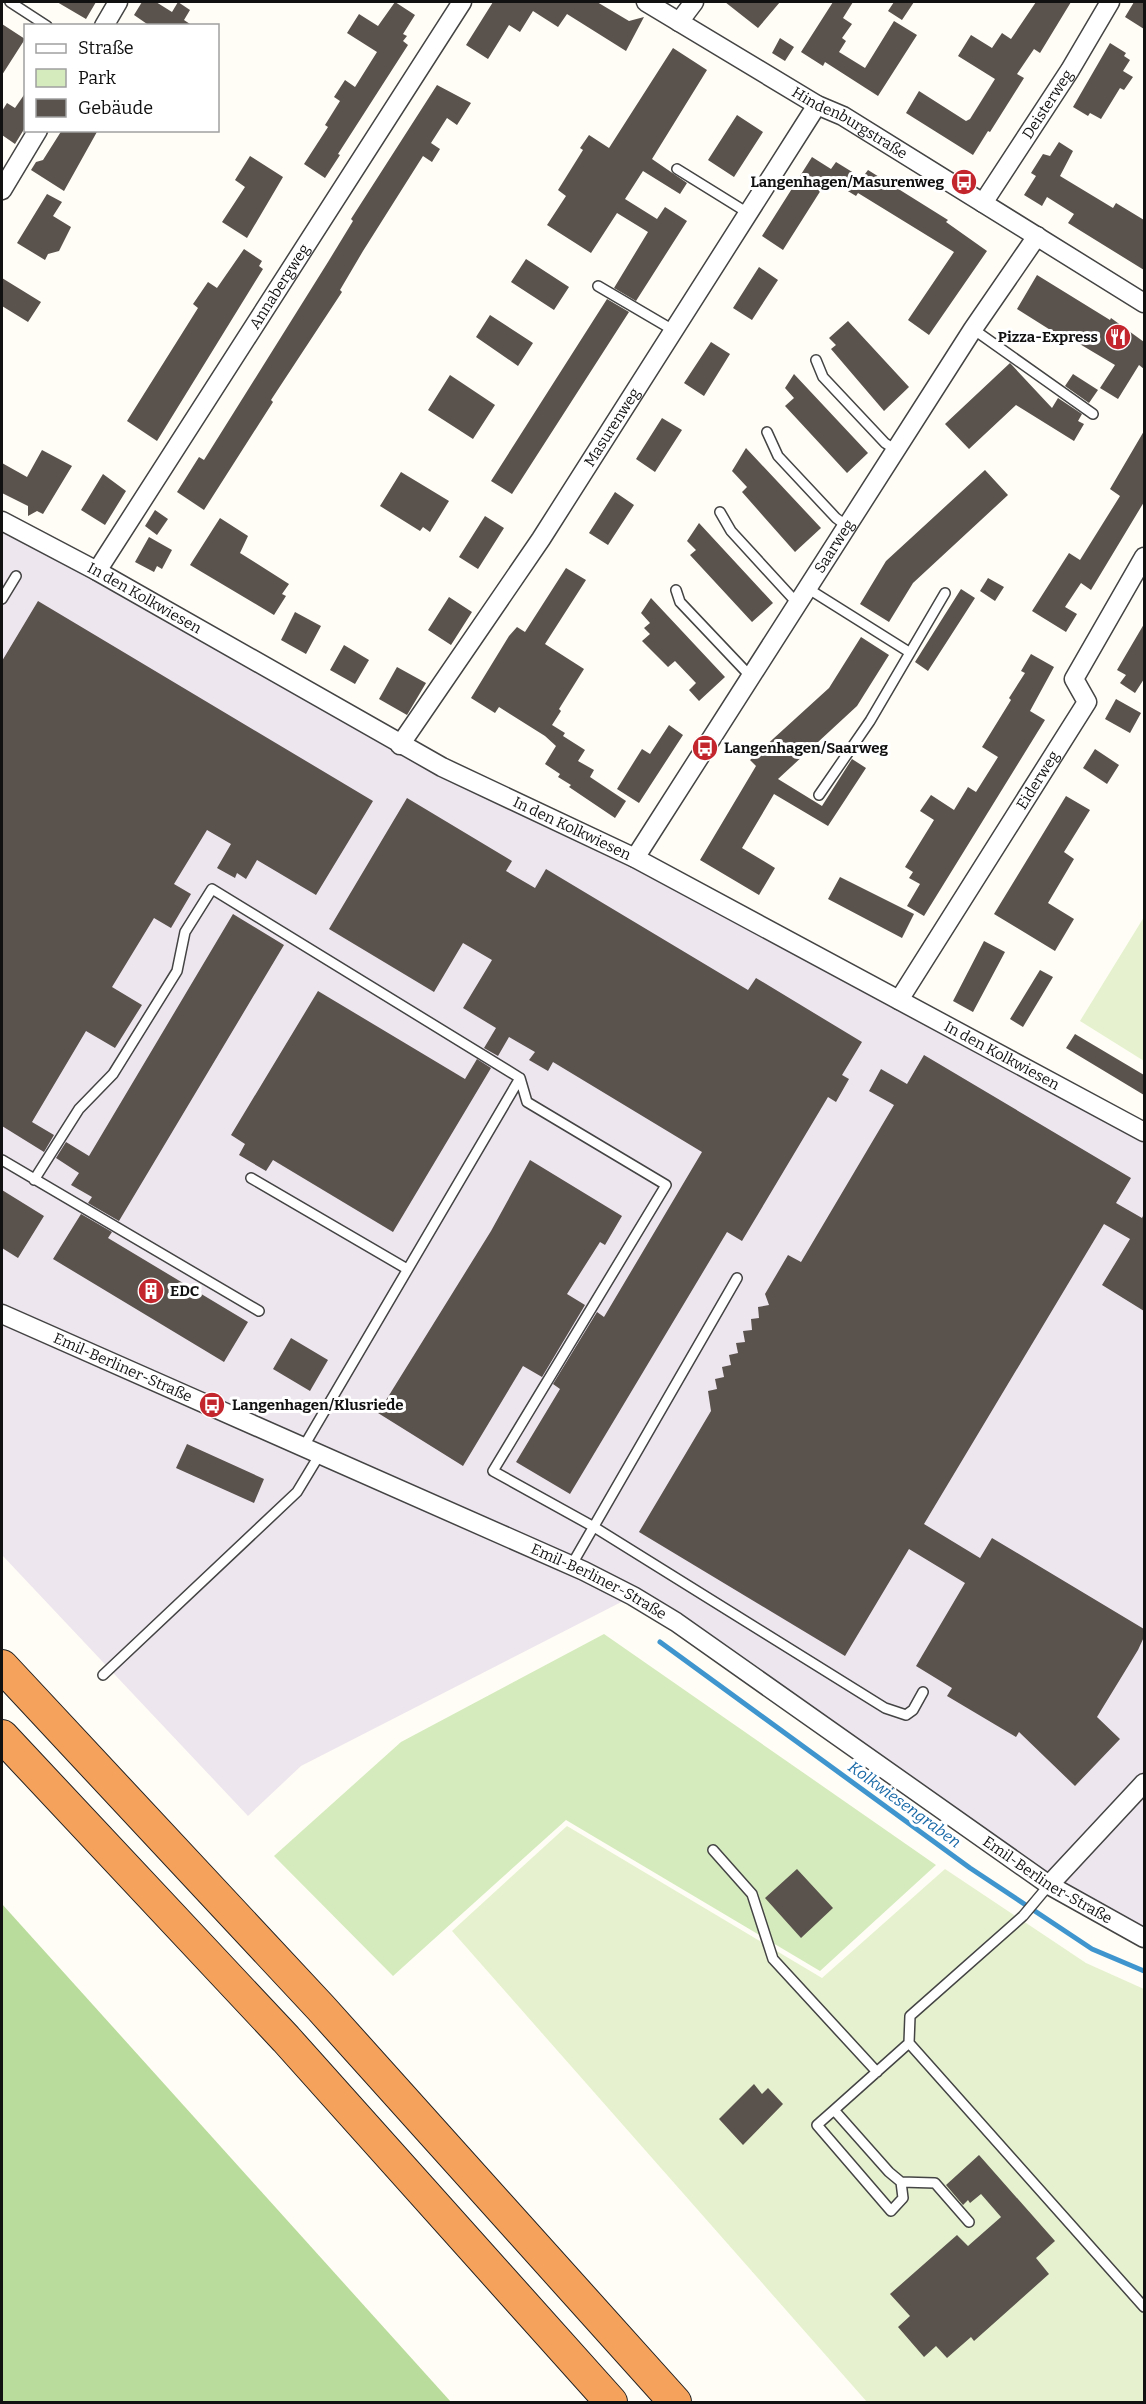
<svg xmlns="http://www.w3.org/2000/svg" width="1146" height="2404" font-family="Bitter,serif">
  <style>
    .industrial { fill: #eee6ef }
    .green { fill: #d5ebbd }
    .forest { fill: #b9dc9c }
    .pitch { fill: #e6f2cf }
    .lines { fill: none; stroke-linecap: round; stroke-linejoin: round }
    .stream { stroke: #3f96cf; stroke-width: 5 }
    .building { fill: #5a524d }
    .lane-casing { stroke: #444; stroke-width: 12 }
    .street-casing { stroke: #444; stroke-width: 21 }
    .highway-casing { stroke: #222; stroke-width: 34 }
    .lane { stroke: #fff; stroke-width: 9 }
    .street { stroke: #fff; stroke-width: 18 }
    .highway { stroke: #f5a25d; stroke-width: 32 }
    .labels { text-anchor: middle; stroke-width: 6; stroke-linejoin: round; paint-order: stroke }
    .street-label { font-size: 15px; fill: #111; stroke: #fff }
    .poi-label { font-size: 15px; font-weight: bold; fill: #111; stroke: #fff; text-anchor: start }
    .water-label { font-size: 16px; font-style: italic; fill: #1768a6; stroke: #fff }
  </style>
  <rect width="100%" height="100%" fill="#fffdf5"/>
  <!-- industrial -->
  <path class="industrial" d="M 2,521 L 400,745 L 1144,1132 L 1144,1938 L 633,1596 L 301,1766 L 248,1816 L 2,1555 Z"/>
  <!-- green -->
  <path class="green" d="M 604,1634 L 936,1865 L 820,1971 L 566,1820 L 393,1976 L 274,1856 L 401,1742 Z"/>
  <!-- forest -->
  <path class="forest" d="M 2,1904 L 451,2402 L 2,2402 Z"/>
  <!-- pitch -->
  <path class="pitch" d="M 1144,917 L 1144,1061 L 1080,1021 Z
    M 567,1826 L 822,1978 L 945,1869 L 1086,1963 L 1144,1989 L 1144,2402 L 867,2402 L 452,1931 Z"/>
  <g class="lines">
    <!-- stream -->
    <path class="stream" d="M 660,1642 L 970,1868 L 1092,1949 L 1144,1971"/>
  </g>
  <!-- building -->
  <path class="building" d="M 57,2 L 96,2 L 86,19 Z
    M 142,2 L 156,2 L 172,12 L 178,2 L 190,10 L 184,20 L 193,26 L 150,26 L 134,15 Z
    M 395,2 L 415,15 L 403,34 L 407,36 L 403,41 L 408,45 L 338,154 L 340,155 L 325,178 L 304,164 L 328,127 L 325,125 L 340,101 L 334,97 L 345,80 L 355,87 L 377,52 L 347,33 L 359,14 L 378,26 Z
    M 493,2 L 597,2 L 629,21 L 644,17 L 626,51 L 567,14 L 558,27 L 533,11 L 520,32 L 509,25 L 488,59 L 466,45 Z
    M 725,2 L 780,2 L 758,28 Z
    M 833,2 L 853,2 L 843,18 L 852,24 L 842,38 L 846,41 L 839,52 L 865,68 L 894,21 L 917,35 L 878,96 L 825,62 L 823,66 L 801,52 Z
    M 894,2 L 914,2 L 902,20 L 888,11 Z
    M 1036,2 L 1071,2 L 1040,53 L 1034,49 L 1017,74 L 1024,78 L 990,132 L 988,131 L 973,155 L 906,113 L 919,91 L 966,121 L 970,119 L 995,79 L 958,56 L 971,35 L 992,48 L 1002,33 L 1011,39 Z
    M 1134,2 L 1144,2 L 1144,29 L 1125,17 Z
    M 2,24 L 25,39 L 2,75 Z
    M 780,38 L 794,47 L 785,61 L 772,53 Z
    M 1110,43 L 1126,53 L 1124,56 L 1130,60 L 1123,71 L 1133,77 L 1124,90 L 1120,88 L 1101,119 L 1090,113 L 1088,116 L 1073,107 Z
    M 673,48 L 707,70 L 652,159 L 687,183 L 680,194 L 643,171 L 625,199 L 657,219 L 665,207 L 687,221 L 636,301 L 614,288 L 648,232 L 617,213 L 591,253 L 547,225 L 566,196 L 558,190 L 583,150 L 580,148 L 589,135 L 609,148 Z
    M 437,85 L 471,103 L 457,125 L 447,118 L 431,143 L 440,149 L 432,162 L 423,156 L 363,251 L 340,290 L 342,292 L 271,400 L 273,402 L 204,510 L 177,492 L 199,457 L 204,460 L 328,262 L 353,221 L 351,219 Z
    M 26,92 L 26,126 L 15,144 L 2,135 L 2,111 L 7,103 L 15,108 Z
    M 737,115 L 763,132 L 734,177 L 708,160 Z
    M 62,130 L 98,130 L 64,191 L 31,170 L 36,162 L 43,160 Z
    M 1059,142 L 1073,151 L 1060,176 L 1113,208 L 1116,203 L 1144,220 L 1144,270 L 1068,223 L 1074,214 L 1047,197 L 1042,206 L 1024,195 L 1036,176 L 1031,173 L 1043,154 L 1050,156 Z
    M 250,156 L 283,177 L 247,238 L 222,222 L 245,187 L 235,180 Z
    M 812,157 L 831,169 L 836,162 L 862,178 L 868,170 L 948,220 L 946,222 L 987,251 L 929,335 L 908,320 L 954,252 L 858,193 L 856,196 L 828,179 L 783,250 L 762,236 Z
    M 47,194 L 62,202 L 53,216 L 71,227 L 59,251 L 48,254 L 45,260 L 17,243 Z
    M 244,249 L 262,261 L 259,266 L 263,269 L 157,441 L 127,421 L 198,308 L 193,304 L 208,282 L 217,288 Z
    M 526,259 L 569,287 L 554,310 L 511,282 Z
    M 759,267 L 778,280 L 752,320 L 733,308 Z
    M 1037,275 L 1110,320 L 1111,318 L 1144,342 L 1144,369 L 1139,365 L 1118,399 L 1100,388 L 1115,365 L 1073,340 L 1071,343 L 1017,309 Z
    M 2,278 L 41,302 L 28,322 L 2,306 Z
    M 607,299 L 629,312 L 512,494 L 491,481 Z
    M 490,315 L 533,343 L 518,366 L 476,337 Z
    M 848,321 L 909,387 L 884,411 L 831,349 L 836,345 L 829,338 Z
    M 711,342 L 730,354 L 704,396 L 684,383 Z
    M 1010,363 L 1052,408 L 1058,398 L 1082,414 L 1078,421 L 1084,424 L 1074,441 L 1016,405 L 969,449 L 945,424 Z
    M 794,374 L 868,453 L 847,473 L 785,406 L 794,398 L 785,388 Z
    M 1073,374 L 1098,390 L 1089,403 L 1065,386 Z
    M 450,375 L 495,405 L 473,439 L 428,410 Z
    M 662,418 L 682,430 L 655,472 L 636,459 Z
    M 1144,431 L 1144,502 L 1091,590 L 1081,583 L 1065,607 L 1077,614 L 1066,632 L 1032,611 L 1069,553 L 1080,560 L 1120,496 L 1110,489 Z
    M 746,448 L 821,528 L 795,552 L 742,492 L 747,487 L 732,471 Z
    M 42,450 L 72,466 L 43,514 L 37,511 L 28,516 L 28,506 L 2,493 L 2,463 L 27,477 Z
    M 985,470 L 1008,495 L 913,583 L 889,622 L 860,604 L 886,561 Z
    M 401,472 L 449,501 L 430,532 L 423,527 L 420,531 L 380,506 Z
    M 103,474 L 126,491 L 105,525 L 81,510 Z
    M 615,492 L 634,505 L 608,545 L 589,533 Z
    M 155,510 L 168,519 L 157,535 L 145,526 Z
    M 485,516 L 504,528 L 478,569 L 459,557 Z
    M 220,518 L 248,536 L 240,553 L 289,584 L 282,594 L 286,596 L 274,615 L 190,565 Z
    M 699,523 L 773,603 L 752,622 L 690,555 L 696,550 L 687,541 Z
    M 149,537 L 172,550 L 162,569 L 157,566 L 154,572 L 135,562 Z
    M 566,568 L 586,580 L 545,644 L 584,669 L 559,709 L 561,711 L 552,725 L 565,733 L 563,736 L 585,750 L 578,761 L 594,770 L 590,777 L 626,801 L 615,818 L 569,787 L 571,785 L 558,777 L 560,774 L 545,764 L 556,746 L 545,736 L 499,707 L 495,713 L 471,698 L 509,636 L 517,627 L 525,632 Z
    M 988,578 L 1004,587 L 995,601 L 980,591 Z
    M 961,589 L 975,598 L 928,671 L 915,662 Z
    M 449,597 L 472,612 L 451,645 L 428,630 Z
    M 651,598 L 725,677 L 699,701 L 689,690 L 696,683 L 675,661 L 668,667 L 642,641 L 650,634 L 644,628 L 650,623 L 641,613 Z
    M 38,601 L 373,801 L 316,895 L 257,860 L 246,879 L 237,873 L 235,878 L 217,868 L 231,844 L 207,830 L 174,884 L 191,894 L 171,928 L 154,918 L 112,987 L 142,1005 L 115,1048 L 86,1031 L 32,1122 L 54,1135 L 44,1152 L 2,1126 L 2,661 Z
    M 295,612 L 321,626 L 306,654 L 281,640 Z
    M 1144,624 L 1144,679 L 1135,693 L 1120,683 L 1126,675 L 1117,670 Z
    M 861,637 L 889,655 L 857,706 L 778,779 L 822,806 L 852,759 L 866,768 L 828,826 L 774,794 L 742,848 L 775,868 L 759,895 L 700,860 L 756,766 L 750,760 L 829,688 Z
    M 344,645 L 369,660 L 355,684 L 330,670 Z
    M 1031,654 L 1054,667 L 1030,711 L 1045,720 L 924,916 L 907,906 L 920,884 L 909,878 L 913,872 L 905,867 L 934,820 L 920,811 L 931,795 L 954,810 L 968,787 L 976,792 L 998,757 L 982,747 L 1011,700 L 1009,698 L 1025,673 L 1021,671 Z
    M 397,667 L 426,683 L 407,715 L 379,699 Z
    M 1116,699 L 1141,713 L 1130,733 L 1105,719 Z
    M 669,725 L 683,735 L 639,803 L 617,789 L 642,749 L 650,754 Z
    M 1095,749 L 1119,765 L 1107,784 L 1083,768 Z
    M 1066,796 L 1090,810 L 1064,852 L 1074,859 L 1048,903 L 1074,919 L 1055,951 L 994,914 Z
    M 407,798 L 512,861 L 506,871 L 535,888 L 546,869 L 748,990 L 756,978 L 862,1042 L 842,1075 L 849,1079 L 836,1102 L 828,1097 L 742,1241 L 727,1232 L 570,1494 L 516,1462 L 560,1389 L 553,1384 L 597,1312 L 604,1317 L 702,1152 L 553,1062 L 548,1071 L 529,1060 L 535,1052 L 509,1037 L 498,1056 L 484,1048 L 496,1028 L 463,1008 L 492,960 L 463,943 L 434,992 L 329,929 Z
    M 840,877 L 914,914 L 902,938 L 828,899 Z
    M 233,914 L 284,945 L 119,1221 L 88,1203 L 92,1197 L 71,1185 L 79,1173 L 56,1158 L 66,1142 L 89,1156 Z
    M 984,941 L 1005,952 L 973,1012 L 953,1001 Z
    M 1040,970 L 1053,977 L 1023,1027 L 1010,1019 Z
    M 318,991 L 465,1079 L 477,1059 L 491,1068 L 393,1232 L 273,1160 L 266,1171 L 239,1155 L 245,1144 L 231,1135 Z
    M 1075,1034 L 1144,1075 L 1144,1095 L 1066,1048 Z
    M 924,1055 L 1131,1178 L 1116,1203 L 1142,1218 L 1144,1214 L 1144,1311 L 1102,1285 L 1130,1239 L 1104,1224 L 924,1524 L 980,1558 L 992,1538 L 1144,1629 L 1144,1637 L 1138,1650 L 1097,1717 L 1120,1739 L 1075,1786 L 1019,1732 L 1016,1737 L 947,1696 L 952,1688 L 916,1666 L 965,1583 L 909,1549 L 845,1656 L 639,1532 L 711,1411 L 708,1391 L 717,1389 L 715,1379 L 724,1377 L 722,1367 L 731,1365 L 729,1355 L 738,1353 L 736,1343 L 745,1342 L 743,1331 L 752,1330 L 751,1319 L 759,1318 L 758,1307 L 769,1305 L 765,1294 L 788,1255 L 801,1262 L 894,1105 L 869,1091 L 881,1069 L 907,1084 Z
    M 530,1160 L 622,1216 L 605,1245 L 600,1242 L 567,1294 L 585,1305 L 542,1377 L 523,1366 L 463,1466 L 378,1413 L 491,1231 Z
    M 2,1190 L 44,1216 L 18,1258 L 2,1248 Z
    M 81,1214 L 112,1232 L 108,1238 L 248,1322 L 224,1362 L 53,1259 Z
    M 291,1338 L 328,1360 L 310,1391 L 273,1369 Z
    M 187,1444 L 264,1479 L 254,1503 L 176,1468 Z
    M 797,1869 L 833,1908 L 801,1938 L 765,1898 Z
    M 754,2084 L 762,2094 L 768,2088 L 783,2104 L 743,2145 L 719,2119 Z
    M 979,2155 L 1055,2241 L 1036,2258 L 1049,2274 L 974,2341 L 971,2337 L 947,2358 L 936,2346 L 924,2357 L 898,2327 L 910,2316 L 890,2294 L 957,2235 L 968,2246 L 1001,2217 L 981,2194 L 970,2203 L 968,2200 L 963,2205 L 946,2185 Z"/>
  <g class="lines">
    <!-- lane casing -->
    <g class="lane-casing">
      <path id="lane" d="M 10,2 L 47,26
        M 677,169 L 748,213
        M 598,286 L 673,330
        M 973,329 L 1093,414
        M 816,360 L 823,377 L 885,443 L 896,450
        M 767,432 L 778,456 L 836,518 L 847,526
        M 720,512 L 731,531 L 797,603
        M 807,588 L 909,652
        M 676,590 L 680,602 L 752,678
        M 2,599 L 16,576
        M 819,795 L 870,721 L 945,593
        M 2,1160 L 259,1311
        M 251,1178 L 407,1269
        M 34,1180 L 79,1109 L 113,1074 L 177,971 L 185,932 L 212,889 L 520,1078 L 527,1102 L 666,1185 L 493,1471 L 594,1527 L 885,1708 L 906,1715 L 913,1710 L 923,1692
        M 304,1446 L 520,1078
        M 571,1566 L 737,1278
        M 103,1675 L 297,1492 L 320,1454
        M 713,1850 L 752,1894 L 773,1959 L 877,2072
        M 1049,1885 L 1023,1916 L 910,2016 L 909,2043 L 1144,2307
        M 834,2110 L 817,2125 L 891,2211 L 903,2198 L 901,2182 L 889,2172 L 834,2110 L 909,2043
        M 901,2182 L 935,2183 L 969,2222"/>
    </g>
    <!-- street casing -->
    <g class="street-casing">
      <g id="street">
        <path id="s1" d="M 646,2 L 817,105 L 843,116 L 1144,303"/>
        <path d="M 679,22 L 694,2"/>
        <path d="M 104,26 L 118,2"/>
        <path d="M 2,190 L 38,130"/>
        <path id="s2" d="M 983,203 L 1070,70 L 1110,2"/>
        <path id="s3" d="M 2,521 L 97,571 L 442,767 L 635,858 L 1144,1132"/>
        <path id="s4" d="M 97,571 L 462,2"/>
        <path id="s5" d="M 400,745 L 541,539 L 817,105"/>
        <path id="s6" d="M 635,858 L 973,329 L 1037,236"/>
        <path id="s7" d="M 899,1000 L 1087,702 L 1074,679 L 1144,557"/>
        <path id="s8" d="M 2,1314 L 584,1571 L 633,1596 L 676,1622 L 1049,1885 L 1144,1938"/>
        <path d="M 1049,1885 L 1144,1783"/>
      </g>
    </g>
    <!-- highway casing -->
    <g class="highway-casing">
      <path id="highway" d="M 2,1666 L 321,2008 L 675,2402
        M 2,1736 L 286,2039 L 611,2402"/>
    </g>
    <!-- lane -->
    <use href="#lane" class="lane"/>
    <!-- street -->
    <use href="#street" class="street"/>
    <!-- highway -->
    <use href="#highway" class="highway"/>
  </g>
  <!-- icons -->
  <defs>
    <g id="bus-disc" transform="scale(1.35)"><circle r="9.5" fill="#c4262e" stroke="#fff"/><path d="M-5-6H5V4H4V6H2V4H-2V6H-4V4H-5ZM-3.5-4V0h7V-4ZM-3.5 1.2v1.5H-2V1.2ZM2 1.2v1.5H3.5V1.2Z" fill="#fff"/></g>
    <g id="restaurant-disc" transform="scale(1.35)"><circle r="9.5" fill="#c4262e" stroke="#fff"/><path d="M-5-6h1v4h1v-4h1v4h1v-4h1v5L-1.5 .5V6h-2V.5L-5-1ZM5-6V6H3V1.5H1.5Q1.5-4 5-6Z" fill="#fff"/></g>
    <g id="building-disc" transform="scale(1.35)"><circle r="9.5" fill="#c4262e" stroke="#fff"/><path d="M-4-6H4V6H1V3H-1V6H-4ZM-2.5-4.3h1.7v1.8h-1.7ZM.8-4.3h1.7v1.8H.8ZM-2.5-1h1.7V.8h-1.7ZM.8-1h1.7V.8H.8Z" fill="#fff"/></g>
  </defs>
  <g fill-rule="evenodd">
    <use href="#bus-disc" x="964" y="182"/>
    <use href="#restaurant-disc" x="1118" y="337"/>
    <use href="#bus-disc" x="705" y="748"/>
    <use href="#building-disc" x="151" y="1291"/>
    <use href="#bus-disc" x="212" y="1405"/>
  </g>
  <g class="labels">
    <!-- street labels -->
    <g class="street-label">
      <text dy="5" stroke="none"><textPath href="#s2" startOffset="118">Deisterweg</textPath></text>
      <text dy="5" stroke="none"><textPath href="#s1" startOffset="237">Hindenburgstraße</textPath></text>
      <text dy="5" stroke="none"><textPath href="#s4" startOffset="338">Annabergweg</textPath></text>
      <text dy="5" stroke="none"><textPath href="#s5" startOffset="382">Masurenweg</textPath></text>
      <text dy="5" stroke="none"><textPath href="#s6" startOffset="370">Saarweg</textPath></text>
      <text dy="5" stroke="none"><textPath href="#s3" startOffset="162">In den Kolkwiesen</textPath></text>
      <text dy="5" stroke="none"><textPath href="#s7" startOffset="260">Eiderweg</textPath></text>
      <text dy="5" stroke="none"><textPath href="#s3" startOffset="648">In den Kolkwiesen</textPath></text>
      <text dy="5" stroke="none"><textPath href="#s3" startOffset="1134">In den Kolkwiesen</textPath></text>
      <text dy="5" stroke="none"><textPath href="#s8" startOffset="132">Emil-Berliner-Straße</textPath></text>
      <text dy="5" stroke="none"><textPath href="#s8" startOffset="654">Emil-Berliner-Straße</textPath></text>
      <text dy="5" stroke="none"><textPath href="#s8" startOffset="1194">Emil-Berliner-Straße</textPath></text>
    </g>
    <!-- poi labels -->
    <g class="poi-label">
      <text x="944" y="187" text-anchor="end">Langenhagen/Masurenweg</text>
      <text x="1098" y="342" text-anchor="end">Pizza-Express</text>
      <text x="724" y="753">Langenhagen/Saarweg</text>
      <text x="170" y="1296">EDC</text>
      <text x="232" y="1410">Langenhagen/Klusriede</text>
    </g>
    <!-- water labels -->
    <g class="water-label">
      <text transform="translate(905 1804) rotate(36)" y="6">Kolkwiesengraben</text>
    </g>
  </g>
  <!-- border -->
  <rect width="1146" height="2404" fill="none" stroke="#111111" stroke-width="6"/>
  <!-- legend -->
  <rect x="24" y="24" width="195" height="108" fill="#ffffff" stroke="#a0a0a0" stroke-width="1.5"/>
  <rect x="36" y="44" width="30" height="9" fill="#ffffff" stroke="#a0a0a0" stroke-width="1.5"/>
  <text x="78" y="54" font-size="18" fill="#111111">Straße</text>
  <rect x="36" y="69" width="30" height="18" fill="#d5ebbd" stroke="#a0a0a0" stroke-width="1.5"/>
  <text x="78" y="84" font-size="18" fill="#111111">Park</text>
  <rect x="36" y="99" width="30" height="18" fill="#5a524d" stroke="#a0a0a0" stroke-width="1.5"/>
  <text x="78" y="114" font-size="18" fill="#111111">Gebäude</text>
</svg>
